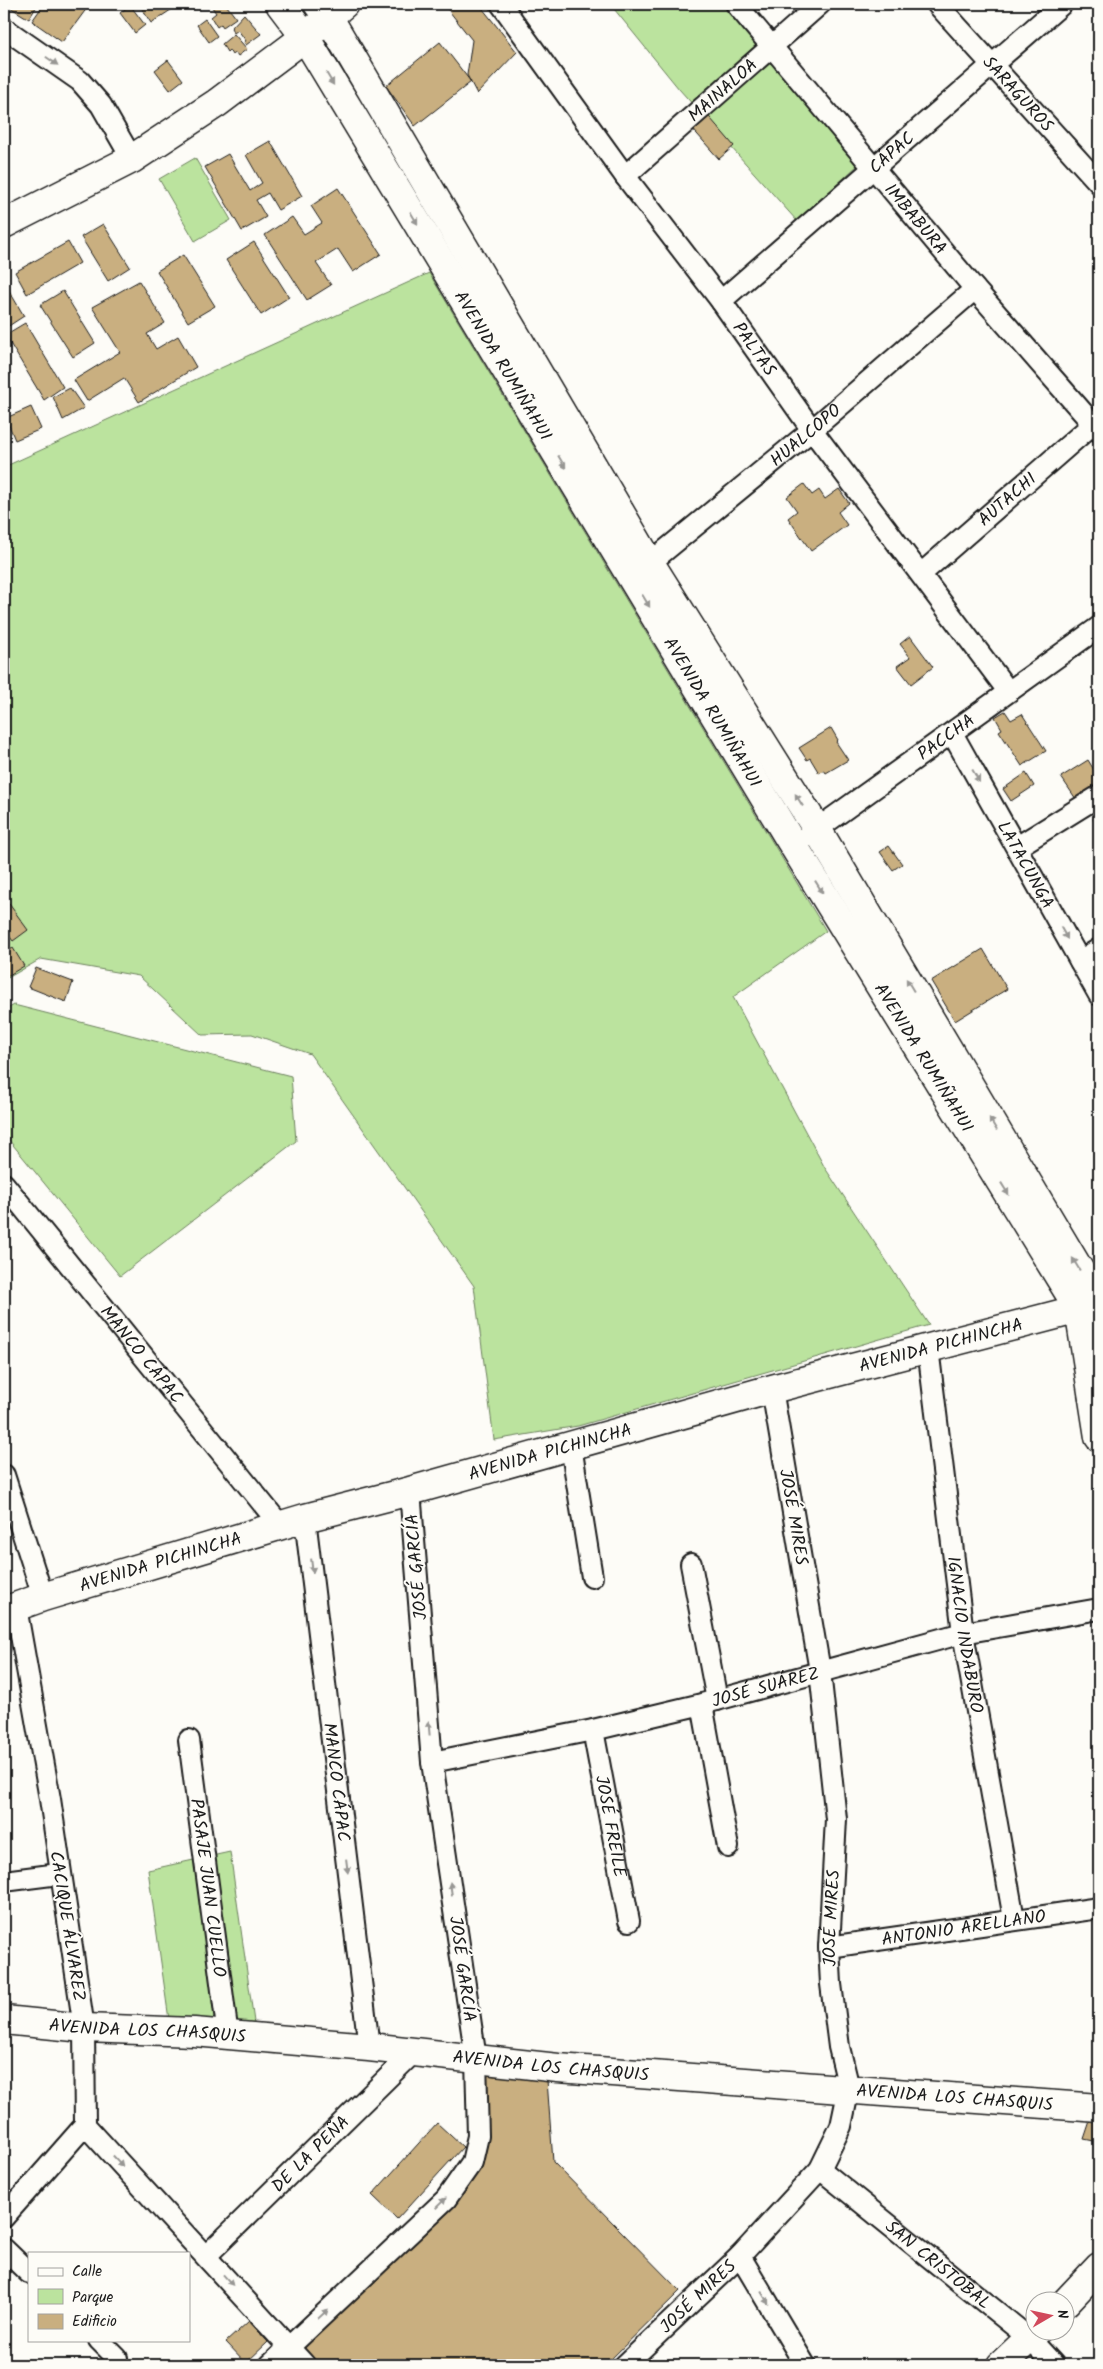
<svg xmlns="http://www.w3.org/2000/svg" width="1103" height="2369" font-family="Kalam,sans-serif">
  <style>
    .green { fill: #bbe39e; stroke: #6c805d }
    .building { fill: #c9af80; stroke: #1c1c1c }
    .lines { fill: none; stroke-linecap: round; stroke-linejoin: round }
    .street-casing { stroke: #1c1c1c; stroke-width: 24 }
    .secondary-casing { stroke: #1c1c1c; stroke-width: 31 }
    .street { stroke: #fdfcf7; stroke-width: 20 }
    .secondary { stroke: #fdfcf7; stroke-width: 28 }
    .oneway { fill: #989794 }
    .labels { text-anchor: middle; stroke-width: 4; stroke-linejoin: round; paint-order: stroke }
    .street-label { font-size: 18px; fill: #1c1c1c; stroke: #fdfcf7 }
  </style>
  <rect width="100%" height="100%" fill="#fdfcf7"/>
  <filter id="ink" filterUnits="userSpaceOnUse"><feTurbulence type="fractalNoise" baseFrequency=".02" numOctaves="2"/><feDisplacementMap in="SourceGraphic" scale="10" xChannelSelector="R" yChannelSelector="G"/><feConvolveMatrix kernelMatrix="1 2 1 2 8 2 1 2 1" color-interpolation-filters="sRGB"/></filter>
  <g filter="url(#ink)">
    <!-- green -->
    <path class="green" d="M 610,4 L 722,4 L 858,165 L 797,221 L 679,89 Z
      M 195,158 L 231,220 L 195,241 L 159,179 Z
      M 429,273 L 826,931 L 733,997 L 825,1168 L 929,1325 L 578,1426 L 494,1440 L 474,1286 L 310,1054 L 252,1034 L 202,1035 L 139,976 L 41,959 L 4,980 L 4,467 Z
      M 14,1005 L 291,1076 L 296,1141 L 120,1276 L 4,1134 L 4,1011 Z
      M 230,1852 L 255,2029 L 170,2027 L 148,1870 Z"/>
    <!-- building -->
    <path class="building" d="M 9,4 L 38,4 L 29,19 L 8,6 Z
      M 44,4 L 90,4 L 62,42 L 32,21 Z
      M 139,4 L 180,4 L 151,23 Z
      M 210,4 L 231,4 L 227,6 L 236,18 L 223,27 L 221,24 L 217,27 L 211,17 L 216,13 Z
      M 450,4 L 479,4 L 517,52 L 477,94 L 467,75 L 472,40 L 446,7 Z
      M 130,5 L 145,25 L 135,33 L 120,13 Z
      M 244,14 L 261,34 L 246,45 L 244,42 L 246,41 L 238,30 L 234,33 L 231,28 Z
      M 205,19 L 217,36 L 209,42 L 197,25 Z
      M 234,34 L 247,49 L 238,56 L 236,53 L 232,55 L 229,50 L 227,52 L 222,44 Z
      M 440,42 L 471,82 L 415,126 L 386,86 Z
      M 168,60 L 183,80 L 170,90 L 155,70 Z
      M 705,112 L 734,146 L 719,159 L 690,126 Z
      M 270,141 L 302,196 L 278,210 L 268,193 L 256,200 L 266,217 L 242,231 L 205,167 L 228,154 L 250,191 L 262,183 L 246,155 Z
      M 338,188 L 381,254 L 353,272 L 338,249 L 316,263 L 331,285 L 307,300 L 265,235 L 292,217 L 304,234 L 322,223 L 311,206 Z
      M 103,224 L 130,267 L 108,281 L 81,237 Z
      M 68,242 L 80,263 L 27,294 L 15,272 Z
      M 254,242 L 289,297 L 261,315 L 226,260 Z
      M 183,255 L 215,306 L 188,322 L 157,271 Z
      M 139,281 L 165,323 L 147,334 L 156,349 L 178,336 L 196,367 L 139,402 L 124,378 L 87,401 L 74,380 L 120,352 L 92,307 Z
      M 4,282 L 24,316 L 4,329 Z
      M 63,291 L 95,343 L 73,357 L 40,305 Z
      M 25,323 L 63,387 L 44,400 L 5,335 Z
      M 70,388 L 84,408 L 63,420 L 53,397 Z
      M 31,407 L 41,429 L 15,440 L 6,418 Z
      M 804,484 L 812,495 L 819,490 L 825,499 L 839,489 L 849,503 L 838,512 L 847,525 L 811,551 L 788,518 L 797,511 L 787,497 Z
      M 910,636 L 933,667 L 911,684 L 897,666 L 910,657 L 900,644 Z
      M 1005,711 L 1011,720 L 1022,714 L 1046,751 L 1022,766 L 999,731 L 1002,729 L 995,717 Z
      M 831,728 L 838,740 L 836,742 L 848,760 L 826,773 L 824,770 L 819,773 L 810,758 L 807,760 L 799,748 Z
      M 1088,760 L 1099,778 L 1099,784 L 1076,799 L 1061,777 Z
      M 1026,773 L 1034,786 L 1011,801 L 1003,789 Z
      M 1099,816 L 1099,829 L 1093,819 Z
      M 889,846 L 902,864 L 893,870 L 880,852 Z
      M 4,897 L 28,930 L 13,941 L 4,929 Z
      M 13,948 L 24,966 L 4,978 L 4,953 Z
      M 983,949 L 1007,989 L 955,1021 L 931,981 Z
      M 36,968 L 73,982 L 66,1002 L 28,987 Z
      M 484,2075 L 547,2080 L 553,2162 L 680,2291 L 605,2365 L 318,2365 L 300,2348 L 452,2204 Z
      M 1092,2115 L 1099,2116 L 1099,2142 L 1084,2139 Z
      M 437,2123 L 463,2147 L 397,2219 L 372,2195 Z
      M 249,2321 L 268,2342 L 246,2363 L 226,2342 Z"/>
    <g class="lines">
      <!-- street casing -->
      <g class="street-casing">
        <g id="street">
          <path id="s1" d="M 501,4 L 625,176 L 721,301 L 812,430 L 1008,691"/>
          <path id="s2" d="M 736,4 L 975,289 L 1099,431"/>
          <path id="s3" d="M 937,4 L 1099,183"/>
          <path d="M 4,28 L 80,81 L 101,105 L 132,159"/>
          <path id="s4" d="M 625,176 L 820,4"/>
          <path id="s5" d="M 721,301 L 1062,4"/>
          <path id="s6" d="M 640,571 L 812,430 L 975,289"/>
          <path id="s7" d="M 921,574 L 1093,424"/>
          <path id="s8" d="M 952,733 L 1099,995"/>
          <path id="s9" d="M 806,837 L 1099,627"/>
          <path d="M 1017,847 L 1099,796"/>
          <path d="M 1080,961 L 1099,949"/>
          <path id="s10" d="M 4,1184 L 280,1525"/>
          <path id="s11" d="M 928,1348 L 963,1633 L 1014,1919"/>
          <path d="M 571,1446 L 592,1577"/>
          <path d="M 4,1475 L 43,1597"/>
          <path id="s12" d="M 305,1518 L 369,2047"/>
          <path d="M 691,1564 L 717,1700"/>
          <path d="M 702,1704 L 728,1847"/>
          <path id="s13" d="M 593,1730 L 629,1921"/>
          <path id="s14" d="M 189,1740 L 228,2036"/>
          <path id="s15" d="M 432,1762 L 593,1730 L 702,1704 L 963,1633 L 1099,1609"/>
          <path d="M 4,1881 L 59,1874"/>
          <path id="s16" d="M 829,1947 L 1099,1908"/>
          <path d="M 85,2125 L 305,2365"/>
          <path id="s17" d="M 820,2169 L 1029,2338 L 1054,2365"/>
          <path d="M 4,2217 L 85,2125 L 84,2028 L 50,1799 L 16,1607"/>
          <path d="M 4,2249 L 29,2273"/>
          <path id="s18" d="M 206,2256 L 414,2052"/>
          <path d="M 740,2256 L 805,2365"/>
          <path d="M 99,2340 L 117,2358"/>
          <path d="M 270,2365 L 446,2199 L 472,2162 L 478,2136 L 476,2059 L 432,1762 L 410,1491"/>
          <path id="s19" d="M 625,2365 L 740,2256 L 820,2169 L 841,2126 L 849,2088 L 839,2047 L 831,1984 L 829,1947 L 836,1819 L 820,1671 L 772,1389"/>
        </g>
      </g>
      <!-- secondary casing -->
      <g class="secondary-casing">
        <g id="secondary">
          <path id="s20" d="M 280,4 L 305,37 L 787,835 L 1079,1309 L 1099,1437"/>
          <path d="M 318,4 L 329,18 L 650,563 L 817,829 L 1098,1301 L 1099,1306"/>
          <path d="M 4,224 L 132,159 L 217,103 L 305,37 L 344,4"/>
          <path id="s21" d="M 4,1611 L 43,1597 L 305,1518 L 410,1491 L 772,1389 L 1079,1309 L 1096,1302"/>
          <path id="s22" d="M 4,2020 L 84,2028 L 194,2032 L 369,2047 L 558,2068 L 1099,2108"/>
          <path d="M 1066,2302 L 1099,2267"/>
          <path d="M 1001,2365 L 1036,2332"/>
        </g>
      </g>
      <!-- street -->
      <use href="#street" class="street"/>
      <!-- secondary -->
      <use href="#secondary" class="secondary"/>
    </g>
    <!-- one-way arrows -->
    <defs><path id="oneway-solid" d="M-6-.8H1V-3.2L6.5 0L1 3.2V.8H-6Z" transform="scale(1.25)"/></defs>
    <g class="oneway">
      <use href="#oneway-solid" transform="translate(52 61) rotate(35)"/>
      <use href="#oneway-solid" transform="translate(330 79) rotate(59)"/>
      <use href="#oneway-solid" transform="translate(414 218) rotate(59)"/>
      <use href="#oneway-solid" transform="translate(562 462) rotate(59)"/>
      <use href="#oneway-solid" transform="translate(646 601) rotate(59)"/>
      <use href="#oneway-solid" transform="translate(976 776) rotate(60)"/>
      <use href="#oneway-solid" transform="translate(799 800) rotate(-122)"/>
      <use href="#oneway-solid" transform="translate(819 887) rotate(58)"/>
      <use href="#oneway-solid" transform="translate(1064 933) rotate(61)"/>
      <use href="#oneway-solid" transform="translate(910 985) rotate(-121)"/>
      <use href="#oneway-solid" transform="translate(993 1124) rotate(-121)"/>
      <use href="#oneway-solid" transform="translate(1005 1189) rotate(58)"/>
      <use href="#oneway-solid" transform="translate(1076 1264) rotate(-121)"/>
      <use href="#oneway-solid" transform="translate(312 1566) rotate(83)"/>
      <use href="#oneway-solid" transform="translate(429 1728) rotate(-95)"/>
      <use href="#oneway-solid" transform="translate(347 1866) rotate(83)"/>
      <use href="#oneway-solid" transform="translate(451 1889) rotate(-98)"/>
      <use href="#oneway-solid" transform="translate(118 2161) rotate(47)"/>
      <use href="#oneway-solid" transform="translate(441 2203) rotate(-45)"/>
      <use href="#oneway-solid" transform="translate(228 2280) rotate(48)"/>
      <use href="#oneway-solid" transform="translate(765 2298) rotate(59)"/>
      <use href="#oneway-solid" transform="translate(323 2314) rotate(-43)"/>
    </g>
  </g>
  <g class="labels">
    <!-- street labels -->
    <g class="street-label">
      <text dy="6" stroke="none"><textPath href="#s4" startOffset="130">MAINALOA</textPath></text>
      <text dy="6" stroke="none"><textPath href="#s3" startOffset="121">SARAGUROS</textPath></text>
      <text dy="6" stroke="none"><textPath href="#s5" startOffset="226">CÁPAC</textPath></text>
      <text dy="6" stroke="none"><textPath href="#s2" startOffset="280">IMBABURA</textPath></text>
      <text dy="6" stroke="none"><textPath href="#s1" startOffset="428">PALTAS</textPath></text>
      <text dy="6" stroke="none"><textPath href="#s20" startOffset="425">AVENIDA RUMIÑAHUI</textPath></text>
      <text dy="6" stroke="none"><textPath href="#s6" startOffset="214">HUALCOPO</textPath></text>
      <text dy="6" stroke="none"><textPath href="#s7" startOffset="114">AUTACHI</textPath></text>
      <text dy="6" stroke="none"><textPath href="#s20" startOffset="830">AVENIDA RUMIÑAHUI</textPath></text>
      <text dy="6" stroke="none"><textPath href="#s9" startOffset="172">PACCHA</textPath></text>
      <text dy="6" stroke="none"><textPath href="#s8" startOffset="151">LATACUNGA</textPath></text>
      <text dy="6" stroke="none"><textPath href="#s20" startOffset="1235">AVENIDA RUMIÑAHUI</textPath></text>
      <text dy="6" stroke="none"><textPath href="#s21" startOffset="974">AVENIDA PICHINCHA</textPath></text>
      <text dy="6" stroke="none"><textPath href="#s10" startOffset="219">MANCO CÁPAC</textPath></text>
      <text dy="6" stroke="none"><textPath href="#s21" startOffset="569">AVENIDA PICHINCHA</textPath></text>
      <text transform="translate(794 1517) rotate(80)" y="6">JOSÉ MIRES</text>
      <text dy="6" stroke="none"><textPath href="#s21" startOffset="164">AVENIDA PICHINCHA</textPath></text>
      <text transform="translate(416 1567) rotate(-95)" y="6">JOSÉ GARCÍA</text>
      <text dy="6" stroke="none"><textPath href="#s11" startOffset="289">IGNACIO INDABURO</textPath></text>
      <text dy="6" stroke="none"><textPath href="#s15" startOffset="342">JOSÉ SUÁREZ</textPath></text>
      <text dy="6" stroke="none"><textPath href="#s12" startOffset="266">MANCO CÁPAC</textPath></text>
      <text dy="6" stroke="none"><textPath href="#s13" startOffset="98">JOSÉ FREILE</textPath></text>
      <text dy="6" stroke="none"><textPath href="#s14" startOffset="149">PASAJE JUAN CUELLO</textPath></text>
      <text dy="6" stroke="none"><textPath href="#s19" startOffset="535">JOSÉ MIRES</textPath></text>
      <text transform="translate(68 1926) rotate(81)" y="6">CACIQUE ÁLVAREZ</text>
      <text dy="6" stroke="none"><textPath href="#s16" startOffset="136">ANTONIO ARELLANO</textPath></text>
      <text transform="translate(463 1969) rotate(82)" y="6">JOSÉ GARCÍA</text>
      <text dy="6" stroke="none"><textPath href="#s22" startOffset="144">AVENIDA LOS CHASQUIS</textPath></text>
      <text dy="6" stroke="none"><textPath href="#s22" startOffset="549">AVENIDA LOS CHASQUIS</textPath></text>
      <text dy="6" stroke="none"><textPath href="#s22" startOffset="954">AVENIDA LOS CHASQUIS</textPath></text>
      <text dy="6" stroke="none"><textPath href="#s18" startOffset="146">DE LA PEÑA</textPath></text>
      <text dy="6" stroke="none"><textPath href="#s17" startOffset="152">SAN CRISTÓBAL</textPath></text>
      <text dy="6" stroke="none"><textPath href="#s19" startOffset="100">JOSÉ MIRES</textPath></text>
    </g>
  </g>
  <!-- margin -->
  <rect width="1103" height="2369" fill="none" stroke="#fdfcf7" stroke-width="20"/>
  <rect x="10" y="10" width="1083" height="2349" fill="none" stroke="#1c1c1c" stroke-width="2" filter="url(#ink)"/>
  <!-- legend -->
  <rect x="28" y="2252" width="162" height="90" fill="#fdfcf7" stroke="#a3a29f"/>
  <rect x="38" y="2268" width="25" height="8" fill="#fdfcf7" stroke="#a3a29f"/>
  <text x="72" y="2276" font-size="15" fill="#1c1c1c">Calle</text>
  <rect x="38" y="2289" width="25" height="15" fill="#bbe39e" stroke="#a3a29f"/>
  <text x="72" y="2302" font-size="15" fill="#1c1c1c">Parque</text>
  <rect x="38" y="2314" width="25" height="15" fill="#c9af80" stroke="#a3a29f"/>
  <text x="72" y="2326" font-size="15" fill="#1c1c1c">Edificio</text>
  <!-- north arrow -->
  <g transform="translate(1050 2316) rotate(81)"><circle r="24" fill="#fdfcf7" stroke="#a3a29f"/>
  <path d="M0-4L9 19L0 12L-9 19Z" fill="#d1495b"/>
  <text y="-8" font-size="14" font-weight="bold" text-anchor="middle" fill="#1c1c1c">N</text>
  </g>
</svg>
